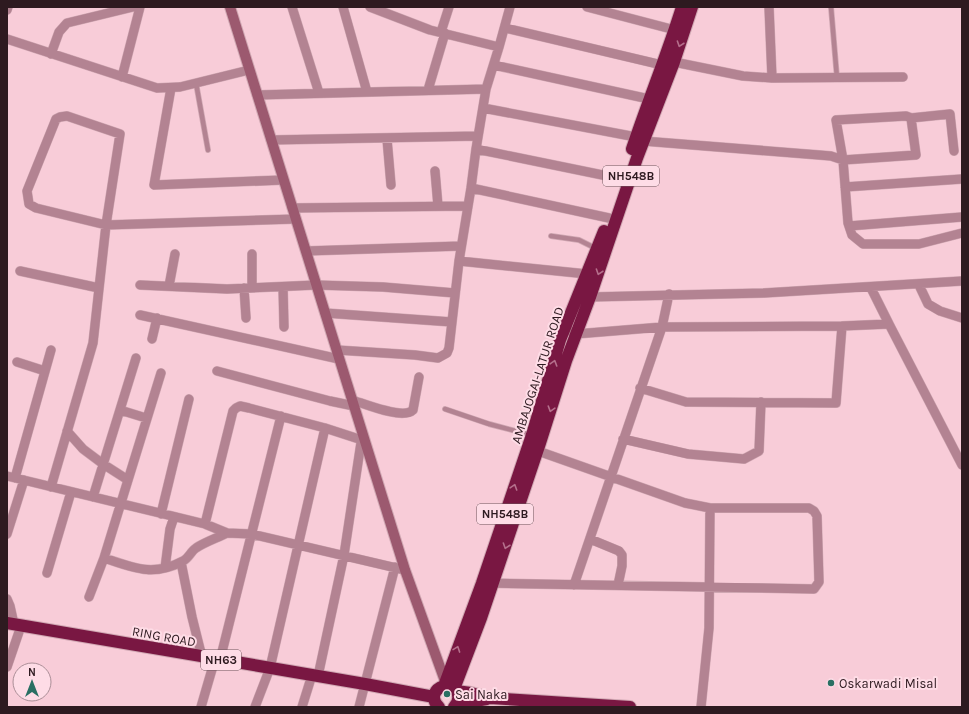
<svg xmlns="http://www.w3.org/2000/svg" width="969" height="714" font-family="Karla,sans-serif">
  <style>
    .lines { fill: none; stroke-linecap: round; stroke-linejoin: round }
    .lane-casing { stroke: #d0a8b3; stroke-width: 6 }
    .street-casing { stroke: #d0a8b3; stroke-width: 10 }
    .secondary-casing { stroke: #d0a8b3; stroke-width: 12 }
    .highway-casing { stroke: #d0a8b3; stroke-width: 14 }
    .lane { stroke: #b38392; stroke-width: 4.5 }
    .street { stroke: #b38392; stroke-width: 9 }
    .secondary { stroke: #9c596f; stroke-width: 10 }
    .highway { stroke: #791742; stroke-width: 12 }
    .oneway { stroke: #b5708c }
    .poi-dot { fill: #2a6f63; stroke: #fedce6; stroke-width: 1.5 }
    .labels { text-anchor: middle; stroke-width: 4; stroke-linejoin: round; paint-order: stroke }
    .shield { fill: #fedce6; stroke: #6c545b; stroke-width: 1 }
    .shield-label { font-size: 12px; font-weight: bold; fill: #2e1a20 }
    .street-label { font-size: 13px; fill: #2e1a20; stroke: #fedce6 }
    .poi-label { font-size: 13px; fill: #2e1a20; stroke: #fedce6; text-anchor: start }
  </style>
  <rect width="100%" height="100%" fill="#f8ccd8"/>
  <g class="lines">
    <!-- lane casing -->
    <g class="lane-casing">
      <path id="lane" d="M 831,7 L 837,78
        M 196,83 L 208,150
        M 551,236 L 579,240 L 597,249
        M 445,409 L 489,424 L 531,435"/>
    </g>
    <!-- street casing -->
    <g class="street-casing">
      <path id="street" d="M 292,7 L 319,93
        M 343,7 L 367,92
        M 370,7 L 430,30 L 499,47 L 486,89
        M 587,7 L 675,30
        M 769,7 L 772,78
        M 7,10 L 8,7
        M 505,28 L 662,65
        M 441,32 L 449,7
        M 7,39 L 157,88 L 180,87 L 249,70
        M 499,47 L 510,7
        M 51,54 L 59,32 L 67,23 L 133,7
        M 674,62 L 743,76 L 772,78 L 903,77
        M 494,65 L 649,99
        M 122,77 L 140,7
        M 171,88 L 154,185 L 283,180
        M 428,90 L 445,33
        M 257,95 L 486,89 L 476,149 L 471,188 L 459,261 L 449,348 L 447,353 L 438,358 L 415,355 L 337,350
        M 483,108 L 636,137
        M 911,118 L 950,114 L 954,151
        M 387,139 L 391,185
        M 271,140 L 478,136
        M 643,141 L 819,155 L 831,156 L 843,160 L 836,120 L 906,116 L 911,118 L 916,155 L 843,160 L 848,223 L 852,235 L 863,244 L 919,244 L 962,233
        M 476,149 L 622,179
        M 435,171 L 438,206
        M 845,187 L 962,179
        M 471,188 L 609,218
        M 292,208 L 467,206
        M 849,226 L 962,217
        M 306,251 L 461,246
        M 252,254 L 252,288
        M 459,261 L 587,274
        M 20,271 L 99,288
        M 140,285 L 227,289 L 316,285 L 383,287 L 455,293
        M 919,285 L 928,304 L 940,311 L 962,318
        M 169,286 L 175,254
        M 283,287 L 284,327
        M 244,288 L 246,318
        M 871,288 L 889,324
        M 590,297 L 764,293 L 962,281
        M 325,313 L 452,322
        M 140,315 L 339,359
        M 842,326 L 889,324 L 962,465
        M 565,329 L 576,334 L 662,327 L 842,326 L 836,403 L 686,402 L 640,388
        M 152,339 L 157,318
        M 17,362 L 45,371
        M 217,371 L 330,401 L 354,406
        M 352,400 C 365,404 403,420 413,410 L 419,377
        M 120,410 L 146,418
        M 67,431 L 83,449 L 103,464 L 128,480
        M 623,439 L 688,454 L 744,459 L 759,451 L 761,402
        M 7,476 L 205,524 L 227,533 L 251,534 L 405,570
        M 15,478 L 51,350
        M 51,487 L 93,343 L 106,225 L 120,134 L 67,116 L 60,117 L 56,119 L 27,191 L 29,204 L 36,208 L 106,225 L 296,219
        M 93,497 L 136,358
        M 161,514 L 189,399
        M 205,524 L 233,411 L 236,408 L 240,406 L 249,408 L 325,428 L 362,440
        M 7,534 L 24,480
        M 590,539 L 619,551 L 622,555 L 622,566 L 618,585
        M 104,558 C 134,568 153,577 183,561 C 189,558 191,551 196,548 C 205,542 217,538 227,533
        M 181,562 L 192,617 L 202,657
        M 165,568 L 170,529 L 174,517
        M 47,573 L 71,492
        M 487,583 L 814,589 L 819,582 L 817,516 L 814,511 L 809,508 L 710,508 L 685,503 L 538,451
        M 574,585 L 662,327 L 669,294
        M 89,597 L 104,558 L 161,373
        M 7,599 L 10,606 L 14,624
        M 220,660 L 281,416
        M 7,667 L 21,626
        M 318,676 L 344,555 L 362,436
        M 201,707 L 215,659
        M 255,707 L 270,668 L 325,428
        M 302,707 L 312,675
        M 359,707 L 395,567
        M 701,707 L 709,628 L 710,508"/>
    </g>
    <!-- secondary casing -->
    <g class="secondary-casing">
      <path id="secondary" d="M 230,7 L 405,570 L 445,681"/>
    </g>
    <!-- highway casing -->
    <g class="highway-casing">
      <path id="highway" d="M 632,149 C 648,101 667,55 682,7
        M 7,623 L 365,684 L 434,697
        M 444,686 L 482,583 L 532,435 L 560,340 L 604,231
        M 454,689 L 481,618 L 540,443 L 566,361 L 590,297 L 637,158 L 674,62 L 692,7
        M 456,691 L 471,693 L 490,698 L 630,707
        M 457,704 L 487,699
        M 439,707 C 422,691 453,675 458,695 C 459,700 457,704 454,707"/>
    </g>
    <!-- lane -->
    <use href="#lane" class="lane"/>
    <!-- street -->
    <use href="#street" class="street"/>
    <!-- secondary -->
    <use href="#secondary" class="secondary"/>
    <!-- highway -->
    <use href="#highway" class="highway"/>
  </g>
  <!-- one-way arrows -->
  <defs><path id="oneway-chevron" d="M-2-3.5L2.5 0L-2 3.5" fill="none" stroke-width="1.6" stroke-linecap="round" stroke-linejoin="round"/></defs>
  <g class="oneway">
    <use href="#oneway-chevron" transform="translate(680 44) rotate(109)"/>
    <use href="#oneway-chevron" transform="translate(599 272) rotate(109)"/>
    <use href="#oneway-chevron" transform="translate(554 363) rotate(-73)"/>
    <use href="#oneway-chevron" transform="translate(551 409) rotate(107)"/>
    <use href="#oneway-chevron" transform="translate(514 487) rotate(-72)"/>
    <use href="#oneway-chevron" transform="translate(506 546) rotate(109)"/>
    <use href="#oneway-chevron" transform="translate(457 649) rotate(-70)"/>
  </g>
  <!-- markers -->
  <g class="poi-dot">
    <circle cx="831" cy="683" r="4"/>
    <circle cx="447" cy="694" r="4"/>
  </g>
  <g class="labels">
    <!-- shield labels -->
    <g class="shield">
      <rect x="603" y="166" width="56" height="20" rx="3"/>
      <rect x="477" y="504" width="56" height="20" rx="3"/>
      <rect x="201" y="650" width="40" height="20" rx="3"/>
    </g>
    <g class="shield-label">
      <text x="631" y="180">NH548B</text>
      <text x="505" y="518">NH548B</text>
      <text x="221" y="664">NH63</text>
    </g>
    <!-- street labels -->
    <g class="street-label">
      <text transform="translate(537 375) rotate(-72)" y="5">AMBAJOGAI-LATUR ROAD</text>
      <text transform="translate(164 636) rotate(10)" y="5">RING ROAD</text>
    </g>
    <!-- poi labels -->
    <g class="poi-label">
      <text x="839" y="688">Oskarwadi Misal</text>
      <text x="455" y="699">Sai Naka</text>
    </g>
  </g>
  <!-- border -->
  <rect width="969" height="714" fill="none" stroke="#2e1a20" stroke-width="16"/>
  <!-- north arrow -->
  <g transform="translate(32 682)"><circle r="19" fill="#fedce6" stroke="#ab8e97"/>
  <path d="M0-3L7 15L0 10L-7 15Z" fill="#2a6f63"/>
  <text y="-6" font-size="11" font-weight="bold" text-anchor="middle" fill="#2e1a20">N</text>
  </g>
</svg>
